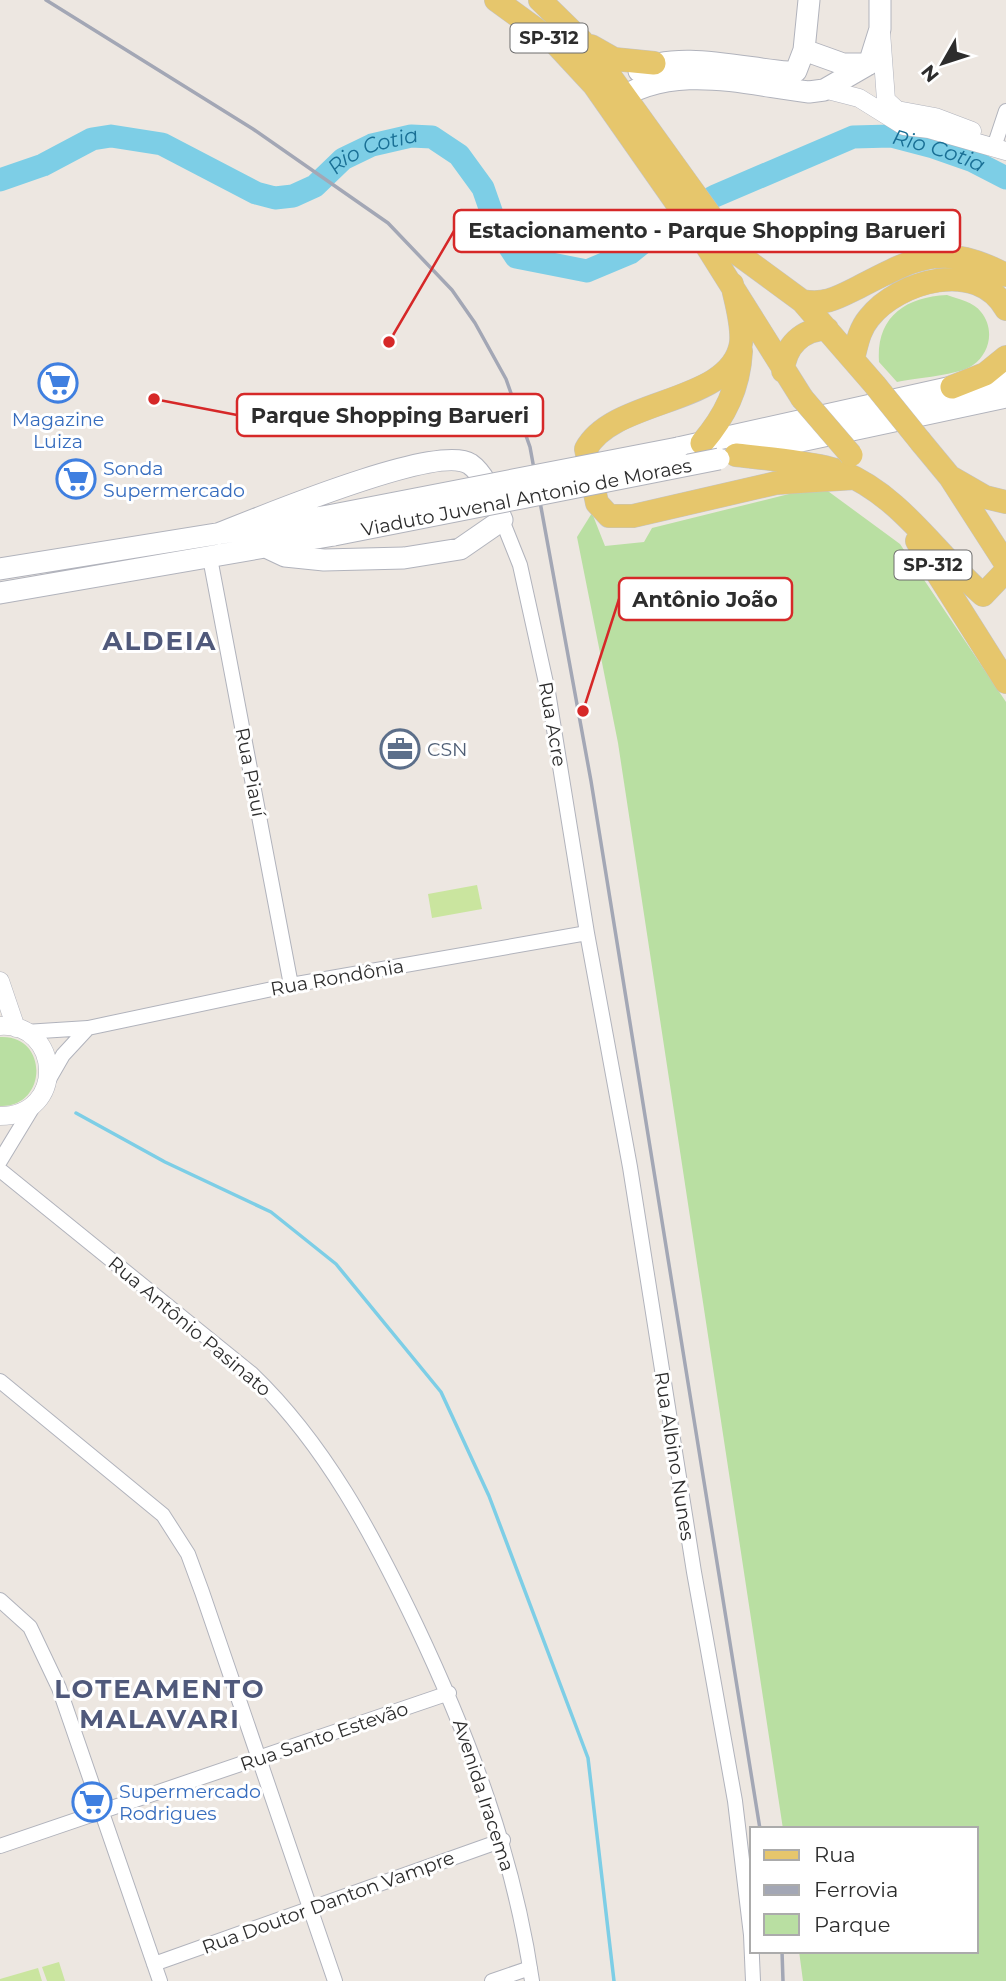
<svg xmlns="http://www.w3.org/2000/svg" width="1006" height="1981" font-family="Montserrat,sans-serif">
  <style>
    .green { fill: #b9dfa2 }
    .pitch { fill: #cae59f }
    .lines { fill: none; stroke-linecap: round; stroke-linejoin: round }
    .stream { stroke: #7dcee6; stroke-width: 3.5 }
    .river { stroke: #7dcee6; stroke-width: 23 }
    .minor-casing { stroke: #b1b3bc; stroke-width: 16 }
    .tertiary-casing { stroke: #b1b3bc; stroke-width: 19 }
    .secondary-casing { stroke: #b1b3bc; stroke-width: 23 }
    .primary-casing { stroke: #c4c4c4; stroke-width: 24 }
    .minor { stroke: #fff; stroke-width: 14 }
    .tertiary { stroke: #fff; stroke-width: 18 }
    .secondary { stroke: #fff; stroke-width: 21 }
    .primary { stroke: #e6c66c; stroke-width: 23 }
    .rail { stroke: #a3a7b5; stroke-width: 3.5 }
    .secondary-bridge-casing { stroke: #b1b3bc; stroke-width: 23; stroke-linecap: butt }
    .primary-bridge-casing { stroke: #c4c4c4; stroke-width: 24; stroke-linecap: butt }
    .secondary-bridge { stroke: #fff; stroke-width: 21 }
    .primary-bridge { stroke: #e6c66c; stroke-width: 23 }
    .labels { text-anchor: middle; stroke-width: 6; stroke-linejoin: round; paint-order: stroke }
    .shield { fill: #fff; stroke: #6c6c6c; stroke-width: 2 }
    .shield-label { font-size: 18px; font-weight: bold; fill: #2d2d2d }
    .shop-label { font-size: 19px; fill: #366cbe; stroke: #fff; text-anchor: start }
    .street-label { font-size: 19px; fill: #2d2d2d; stroke: #fff }
    .service-label { font-size: 19px; fill: #4e5e75; stroke: #fff; text-anchor: start }
    .water-label { font-size: 21px; font-style: italic; fill: #196f95; stroke: #fff }
    .district-label { font-size: 26px; font-weight: bold; letter-spacing: 2px; fill: #50597b; stroke: #fff }
    .leader { fill: none; stroke: #d62828; stroke-width: 2.5 }
    .callout-dot { fill: #d62828; stroke: #fff; stroke-width: 2.5 }
    .callout { fill: #fff; stroke: #d62828; stroke-width: 2.5 }
    .callout-label { font-size: 21px; text-anchor: middle; font-weight: bold; fill: #2d2d2d }
  </style>
  <rect width="100%" height="100%" fill="#ede7e1"/>
  <!-- green -->
  <path class="green" d="M 947,295 C 958,299 974,302 981,312 C 995,329 990,353 973,365 C 961,375 915,378 897,382 L 879,362 C 876,318 904,297 947,295 Z
    M 821,486 L 900,544 L 1006,702 L 1006,1981 L 803,1981 L 799,1951 L 976,1951 L 976,1829 L 783,1829 L 618,743 L 577,537 L 592,513 L 605,546 L 644,542 L 652,528 Z
    M 0,1037 C 49,1034 48,1108 0,1106 Z"/>
  <!-- pitch -->
  <path class="pitch" d="M 477,885 L 482,909 L 432,918 L 428,894 Z
    M 59,1962 L 65,1981 L 47,1981 L 42,1967 Z
    M 38,1968 L 42,1981 L 0,1981 L 0,1979 Z"/>
  <g class="lines">
    <!-- stream -->
    <path class="stream" d="M 76,1113 L 165,1162 L 271,1212 L 336,1264 L 441,1392 L 489,1496 L 588,1758 L 614,1981"/>
    <!-- river -->
    <path class="river" id="s1" d="M 0,180 L 43,165 L 92,139 L 111,136 L 162,144 L 256,193 L 275,198 L 293,196 L 315,186 L 343,159 L 372,145 L 411,136 L 432,137 L 459,155 L 483,188 L 497,228 L 516,257 L 587,271 L 630,253 L 671,220 L 715,196 L 853,137 L 891,136 L 933,147 L 973,161 L 1006,178"/>
    <!-- minor casing -->
    <g class="minor-casing">
      <path id="minor" d="M 994,147 L 1006,111
        M 502,520 L 520,565 L 548,692 L 587,933 L 630,1167 L 694,1572 L 735,1801 L 751,1935 L 753,1981
        M 210,558 L 291,985
        M 25,1032 L 88,1028 L 291,985 L 587,933
        M 48,1081 L 63,1055 L 88,1028
        M 0,1161 L 34,1105
        M 0,1170 L 252,1374 C 325,1444 373,1535 416,1625 C 470,1739 514,1856 532,1981
        M 0,1381 L 163,1515 L 188,1554 L 202,1592 L 335,1981
        M 0,1600 L 30,1627 L 59,1688 L 160,1981
        M 0,1846 L 449,1693
        M 154,1964 L 503,1840
        M 492,1981 L 530,1968"/>
    </g>
    <!-- tertiary casing -->
    <g class="tertiary-casing">
      <path id="tertiary" d="M 881,32 L 886,100 L 897,110 L 935,117 L 972,131
        M 824,89 L 859,98 L 904,126 L 929,129 L 1006,151
        M 0,981 L 16,1028
        M 0,1026 C 61,1022 67,1116 0,1116"/>
    </g>
    <!-- secondary casing -->
    <g class="secondary-casing">
      <path id="secondary" d="M 804,50 L 843,64 L 869,64
        M 639,71 C 676,50 745,69 788,72 L 796,71 L 804,50 L 809,0
        M 611,104 C 671,61 742,84 809,92 L 824,90 L 869,64 L 880,29 L 880,0
        M 678,448 L 952,387 L 1006,378
        M 745,453 L 1006,397
        M 218,534 C 259,518 438,443 470,464 C 487,476 494,502 502,520 L 460,549 L 404,558 L 324,560 L 285,556 L 268,548
        M 0,569 L 328,516
        M 0,593 L 334,535"/>
    </g>
    <!-- primary casing -->
    <g class="primary-casing">
      <path id="primary" d="M 496,0 L 555,43 L 594,85 L 706,245 L 802,398
        M 540,0 L 581,40 L 610,76 L 738,254 L 802,301 L 875,385
        M 591,46 L 614,59 L 654,63
        M 732,284 C 736,302 743,325 741,343 C 732,405 614,397 586,449 L 597,503 L 609,516 L 633,516 L 776,483 L 855,478
        M 802,301 C 823,305 835,299 853,290 C 914,259 940,240 1006,275
        M 853,359 C 857,344 859,330 869,318 C 898,281 978,258 1006,309
        M 783,371 C 785,346 802,329 827,329
        M 952,387 L 985,374 L 1006,357
        M 921,442 L 950,477 L 1006,564
        M 702,443 C 725,416 739,388 741,351
        M 736,455 C 762,458 819,463 842,472 C 901,496 936,554 983,595 L 1006,571
        M 952,478 L 985,497 L 1006,502
        M 917,541 L 1006,682"/>
    </g>
    <!-- minor -->
    <use href="#minor" class="minor"/>
    <!-- tertiary -->
    <use href="#tertiary" class="tertiary"/>
    <!-- secondary -->
    <use href="#secondary" class="secondary"/>
    <!-- primary -->
    <use href="#primary" class="primary"/>
    <!-- rail -->
    <path class="rail" d="M 46,0 L 253,129 L 388,223 L 452,290 L 475,323 L 506,379 L 530,447 L 591,781 L 760,1829
      M 782,1951 L 783,1981"/>
    <!-- secondary-bridge casing -->
    <g class="secondary-bridge-casing">
      <g id="secondary-bridge">
        <path d="M 328,516 L 678,448"/>
        <path id="s2" d="M 334,535 L 719,459"/>
      </g>
    </g>
    <!-- primary-bridge casing -->
    <g class="primary-bridge-casing">
      <path id="primary-bridge" d="M 875,385 L 921,442
        M 802,398 L 851,455"/>
    </g>
    <!-- secondary-bridge -->
    <use href="#secondary-bridge" class="secondary-bridge"/>
    <!-- primary-bridge -->
    <use href="#primary-bridge" class="primary-bridge"/>
  </g>
  <!-- icons -->
  <defs>
    <g id="supermarket-ring" transform="scale(2.0125)"><circle r="9.5" fill="#fff" stroke="#3f7fe0" stroke-width="1.5"/><path d="M-6-5.5h2.5l.6 2H6L4.5 2H-2.5L-4.4-4H-6ZM-1.5 3.2a1.3 1.3 0 1 0 .1 0ZM3 3.2a1.3 1.3 0 1 0 .1 0Z" fill="#3f7fe0"/></g>
    <g id="office-ring" transform="scale(2.0125)"><circle r="9.5" fill="#fff" stroke="#5c6f8a" stroke-width="1.5"/><path d="M-6-3h4V-5.5h4V-3h4V5H-6ZM-1-4.5V-3h2v-1.5ZM-6 0V1H6V0Z" fill="#5c6f8a"/></g>
  </defs>
  <g fill-rule="evenodd">
    <use href="#supermarket-ring" x="58" y="383"/>
    <use href="#supermarket-ring" x="76" y="479"/>
    <use href="#office-ring" x="400" y="749"/>
    <use href="#supermarket-ring" x="92" y="1802"/>
  </g>
  <g class="labels">
    <!-- shield labels -->
    <g class="shield">
      <rect x="510.5" y="23.5" width="77" height="29" rx="5"/>
      <rect x="894.5" y="550.5" width="77" height="29" rx="5"/>
    </g>
    <g class="shield-label">
      <text x="549" y="44">SP-312</text>
      <text x="933" y="571">SP-312</text>
    </g>
    <!-- shop labels -->
    <g class="shop-label">
      <text x="58" y="426" text-anchor="middle">Magazine<tspan x="58" dy="22">Luiza</tspan></text>
      <text x="103" y="475">Sonda<tspan x="103" dy="22">Supermercado</tspan></text>
      <text x="119" y="1798">Supermercado<tspan x="119" dy="22">Rodrigues</tspan></text>
    </g>
    <!-- street labels -->
    <g class="street-label">
      <text dy="7" stroke="none"><textPath href="#s2" startOffset="196">Viaduto Juvenal Antonio de Moraes</textPath></text>
      <text transform="translate(553 724) rotate(80)" y="7">Rua Acre</text>
      <text transform="translate(251 772) rotate(79)" y="7">Rua Piauí</text>
      <text transform="translate(337 977) rotate(-10)" y="7">Rua Rondônia</text>
      <text transform="translate(190 1326) rotate(40)" y="7">Rua Antônio Pasinato</text>
      <text transform="translate(675 1456) rotate(81)" y="7">Rua Albino Nunes</text>
      <text transform="translate(324 1736) rotate(-19)" y="7">Rua Santo Estevão</text>
      <text transform="translate(484 1795) rotate(72)" y="7">Avenida Iracema</text>
      <text transform="translate(328 1902) rotate(-20)" y="7">Rua Doutor Danton Vampre</text>
    </g>
    <!-- service labels -->
    <g class="service-label">
      <text x="427" y="756">CSN</text>
    </g>
    <!-- water labels -->
    <g class="water-label">
      <text dy="7" stroke="none"><textPath href="#s1" startOffset="1082">Rio Cotia</textPath></text>
      <text dy="7" stroke="none"><textPath href="#s1" startOffset="410">Rio Cotia</textPath></text>
    </g>
    <!-- district labels -->
    <g class="district-label">
      <text x="160" y="650">ALDEIA</text>
      <text x="160" y="1698">LOTEAMENTO<tspan x="160" dy="30">MALAVARI</tspan></text>
    </g>
  </g>
  <!-- callouts -->
  <path class="leader" d="M389 342L454 231M154 399L237 415M583 711L619 599"/>
  <g class="callout-dot">
    <circle cx="389" cy="342" r="7"/>
    <circle cx="154" cy="399" r="7"/>
    <circle cx="583" cy="711" r="7"/>
  </g>
  <g class="callout">
    <rect x="454" y="210" width="506" height="42" rx="7"/>
    <rect x="237" y="394" width="306" height="42" rx="7"/>
    <rect x="619" y="578" width="173" height="42" rx="7"/>
  </g>
  <g class="callout-label">
    <text x="707" y="238">Estacionamento - Parque Shopping Barueri</text>
    <text x="390" y="423">Parque Shopping Barueri</text>
    <text x="705" y="607">Antônio João</text>
  </g>
  <!-- legend -->
  <rect x="750" y="1827" width="228" height="126" fill="#ffffff" stroke="#ababab" stroke-width="2"/>
  <rect x="764" y="1850" width="35" height="10" fill="#e6c66c" stroke="#ababab" stroke-width="2"/>
  <text x="814" y="1862" font-size="21" fill="#2d2d2d">Rua</text>
  <rect x="764" y="1885" width="35" height="10" fill="#a3a7b5" stroke="#ababab" stroke-width="2"/>
  <text x="814" y="1897" font-size="21" fill="#2d2d2d">Ferrovia</text>
  <rect x="764" y="1914" width="35" height="21" fill="#b9dfa2" stroke="#ababab" stroke-width="2"/>
  <text x="814" y="1932" font-size="21" fill="#2d2d2d">Parque</text>
  <!-- north arrow -->
  <g transform="translate(943 63) rotate(231)" stroke="#ffffff" stroke-width="5" paint-order="stroke">
  <path d="M0-5L12 26L0 18L-12 26Z" fill="#2d2d2d"/>
  <text y="-10" font-size="19" font-weight="bold" text-anchor="middle" fill="#2d2d2d">N</text>
  </g>
</svg>
